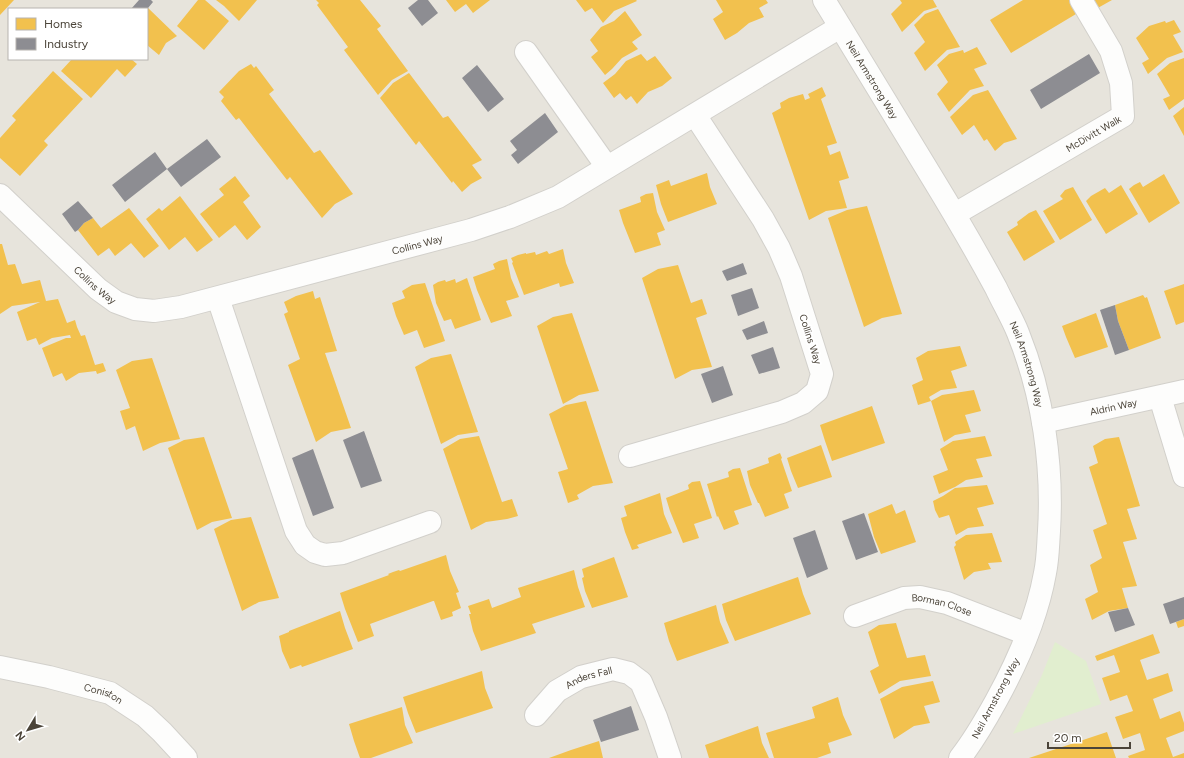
<svg xmlns="http://www.w3.org/2000/svg" width="1184" height="758" font-family="Figtree,sans-serif">
  <style>
    .residential { fill: #e7e4dc; fill-rule: evenodd }
    .green { fill: #e1eecf }
    .homes { fill: #f2c14e }
    .industry { fill: #8d8d92 }
    .lines { fill: none; stroke-linecap: round; stroke-linejoin: round }
    .minor-casing { stroke: #d2d0cb; stroke-width: 24 }
    .minor { stroke: #fdfdfc; stroke-width: 22 }
    .labels { text-anchor: middle; stroke-width: 4; stroke-linejoin: round; paint-order: stroke }
    .street-label { font-size: 10px; fill: #4b4439; stroke: #fff }
  </style>
  <rect width="100%" height="100%" fill="#f4f2ee"/>
  <!-- residential -->
  <path class="residential" d="M 0,0 L 1184,0 L 1184,758 L 0,758 ZM 9,9 L 147,9 L 147,59 L 9,59 Z"/>
  <!-- green -->
  <path class="green" d="M 1055,642 L 1086,661 L 1101,704 L 1013,734 L 1042,675 Z"/>
  <!-- homes -->
  <path class="homes" d="M 0,0 L 14,0 L 0,15 Z
    M 198,0 L 205,0 L 229,21 L 204,50 L 177,26 Z
    M 216,0 L 257,0 L 239,21 L 224,6 Z
    M 316,0 L 360,0 L 381,26 L 377,29 L 408,71 L 392,80 L 378,95 L 344,50 L 348,47 L 317,5 L 319,3 Z
    M 446,0 L 490,0 L 473,13 L 466,4 L 455,12 Z
    M 576,0 L 636,0 L 637,1 L 614,11 L 603,23 L 592,8 L 585,12 Z
    M 716,0 L 766,0 L 768,3 L 759,8 L 764,17 L 749,23 L 737,33 L 725,40 L 713,19 L 723,12 Z
    M 900,0 L 933,0 L 937,7 L 924,11 L 902,32 L 891,14 L 902,3 Z
    M 1023,0 L 1074,0 L 1081,11 L 1011,53 L 990,20 Z
    M 1091,0 L 1112,0 L 1096,9 Z
    M 147,7 L 177,36 L 166,43 L 159,55 L 147,45 Z
    M 938,9 L 960,47 L 947,50 L 925,71 L 914,53 L 925,42 L 914,25 L 925,14 Z
    M 625,11 L 642,35 L 632,42 L 638,49 L 622,58 L 612,69 L 605,75 L 591,57 L 598,51 L 590,40 L 601,27 L 614,21 Z
    M 1174,20 L 1181,32 L 1173,35 L 1183,52 L 1167,58 L 1154,69 L 1148,74 L 1142,63 L 1149,59 L 1136,38 L 1149,26 L 1165,21 L 1166,23 Z
    M 977,47 L 987,64 L 974,69 L 984,86 L 970,90 L 949,112 L 937,94 L 948,82 L 937,65 L 949,54 L 963,50 L 964,53 Z
    M 641,54 L 647,61 L 655,56 L 672,78 L 662,86 L 648,92 L 637,104 L 631,96 L 626,100 L 620,93 L 614,98 L 603,83 L 615,74 L 626,61 Z
    M 1184,58 L 1184,99 L 1169,110 L 1163,99 L 1170,96 L 1157,74 L 1170,63 Z
    M 72,59 L 131,59 L 137,64 L 125,77 L 117,69 L 91,98 L 61,71 Z
    M 251,64 L 254,68 L 256,66 L 274,90 L 269,94 L 314,153 L 320,150 L 353,194 L 335,204 L 322,218 L 290,177 L 287,180 L 239,118 L 236,120 L 221,101 L 224,97 L 219,92 L 239,71 Z
    M 53,71 L 83,99 L 44,141 L 48,145 L 20,176 L 0,158 L 0,138 L 16,120 L 12,116 Z
    M 409,73 L 443,118 L 448,116 L 482,160 L 472,165 L 482,178 L 471,184 L 462,192 L 453,181 L 452,183 L 419,141 L 416,145 L 380,98 L 393,83 Z
    M 822,87 L 826,96 L 821,99 L 837,143 L 827,146 L 830,155 L 840,151 L 849,178 L 839,181 L 847,208 L 826,211 L 809,220 L 772,113 L 781,108 L 780,103 L 789,98 L 803,94 L 805,100 L 810,98 L 808,94 Z
    M 988,90 L 1017,139 L 1004,143 L 995,151 L 987,139 L 984,141 L 974,125 L 962,135 L 950,117 L 973,95 Z
    M 1184,107 L 1184,136 L 1173,116 Z
    M 707,173 L 710,187 L 717,204 L 668,222 L 661,204 L 656,185 L 669,180 L 671,186 Z
    M 1164,174 L 1180,203 L 1149,223 L 1132,194 L 1129,189 L 1134,185 L 1140,182 L 1143,187 Z
    M 235,176 L 250,196 L 243,202 L 261,227 L 247,240 L 235,225 L 219,238 L 200,214 L 224,195 L 219,189 Z
    M 1121,185 L 1138,214 L 1106,234 L 1086,201 L 1091,196 L 1105,188 L 1109,193 Z
    M 1073,187 L 1092,220 L 1060,240 L 1043,211 L 1063,199 L 1060,196 L 1065,190 Z
    M 653,193 L 657,212 L 665,230 L 657,233 L 661,245 L 635,253 L 623,223 L 619,210 L 641,202 L 640,197 L 646,194 Z
    M 180,196 L 213,240 L 197,252 L 185,237 L 169,250 L 146,219 L 159,208 L 162,211 Z
    M 867,206 L 902,314 L 882,318 L 864,327 L 828,218 L 847,210 Z
    M 129,208 L 159,246 L 144,258 L 131,243 L 115,256 L 109,248 L 98,256 L 78,230 L 84,223 L 93,218 L 101,228 Z
    M 1036,210 L 1055,242 L 1024,261 L 1007,232 L 1018,225 L 1017,222 L 1029,213 Z
    M 0,244 L 2,244 L 8,265 L 15,264 L 22,284 L 40,280 L 46,301 L 58,299 L 67,323 L 75,320 L 77,327 L 81,336 L 85,335 L 95,365 L 103,363 L 106,371 L 97,374 L 96,371 L 79,373 L 66,381 L 62,373 L 53,377 L 42,348 L 66,338 L 71,338 L 70,335 L 52,338 L 39,345 L 36,338 L 27,341 L 17,312 L 40,302 L 12,306 L 0,314 Z
    M 563,249 L 566,263 L 574,283 L 560,287 L 559,283 L 524,295 L 512,263 L 513,262 L 511,258 L 518,255 L 526,253 L 526,254 L 535,252 L 536,255 L 547,251 L 549,254 Z
    M 507,259 L 511,278 L 519,297 L 506,301 L 512,316 L 491,323 L 477,290 L 473,277 L 495,269 L 493,264 L 499,261 Z
    M 678,265 L 691,303 L 702,299 L 707,314 L 696,318 L 712,367 L 692,370 L 675,379 L 642,278 L 658,269 Z
    M 467,278 L 481,320 L 455,329 L 451,319 L 444,321 L 436,303 L 433,285 L 438,282 L 445,280 L 446,282 L 455,279 L 456,283 Z
    M 425,283 L 445,341 L 424,348 L 417,330 L 404,335 L 396,316 L 392,303 L 405,298 L 402,291 L 412,285 Z
    M 1184,284 L 1184,322 L 1176,325 L 1164,291 Z
    M 313,291 L 315,299 L 320,297 L 337,351 L 325,353 L 351,428 L 331,432 L 316,442 L 288,365 L 300,359 L 284,314 L 288,312 L 284,302 L 296,296 Z
    M 1143,295 L 1145,298 L 1147,297 L 1161,338 L 1129,350 L 1118,321 L 1115,305 Z
    M 572,313 L 599,391 L 579,395 L 563,404 L 537,326 L 553,317 Z
    M 1096,313 L 1108,347 L 1075,358 L 1066,337 L 1062,326 Z
    M 960,346 L 967,366 L 951,371 L 957,388 L 941,390 L 929,397 L 931,401 L 918,405 L 912,385 L 923,380 L 916,358 L 928,351 Z
    M 451,354 L 478,432 L 458,435 L 441,444 L 415,367 L 431,358 Z
    M 152,358 L 180,439 L 160,443 L 143,451 L 135,426 L 126,430 L 120,411 L 130,408 L 116,370 L 132,361 Z
    M 974,390 L 981,411 L 965,415 L 971,432 L 955,435 L 944,442 L 931,401 L 942,395 Z
    M 586,401 L 604,456 L 613,483 L 593,486 L 577,495 L 579,499 L 568,503 L 558,472 L 568,469 L 549,414 L 566,405 Z
    M 872,406 L 885,443 L 832,461 L 825,441 L 820,425 Z
    M 479,436 L 502,502 L 512,499 L 518,516 L 507,519 L 486,522 L 471,530 L 443,449 L 460,439 Z
    M 985,436 L 992,456 L 976,459 L 983,477 L 966,480 L 955,487 L 939,494 L 933,476 L 948,470 L 940,449 L 953,441 Z
    M 204,437 L 232,518 L 212,522 L 197,530 L 168,448 L 184,440 Z
    M 1119,437 L 1140,506 L 1127,509 L 1137,539 L 1123,542 L 1137,586 L 1122,588 L 1128,608 L 1109,611 L 1092,620 L 1085,599 L 1098,592 L 1090,565 L 1102,558 L 1093,530 L 1107,524 L 1089,467 L 1098,463 L 1093,446 L 1105,439 Z
    M 821,445 L 832,477 L 798,488 L 791,471 L 787,458 Z
    M 780,453 L 782,458 L 781,459 L 792,491 L 784,494 L 789,508 L 765,517 L 759,503 L 758,503 L 750,485 L 747,471 L 769,463 L 768,458 Z
    M 740,468 L 752,505 L 734,511 L 739,524 L 724,530 L 718,516 L 717,517 L 707,484 L 729,477 L 728,472 L 733,469 Z
    M 700,481 L 712,518 L 694,524 L 699,538 L 683,543 L 670,511 L 666,498 L 689,489 L 688,485 L 692,482 Z
    M 987,485 L 994,504 L 977,508 L 984,526 L 968,528 L 956,535 L 949,515 L 939,518 L 935,510 L 933,501 L 943,496 L 955,488 Z
    M 660,493 L 664,514 L 672,533 L 637,545 L 639,548 L 632,550 L 625,532 L 621,518 L 627,516 L 624,506 Z
    M 892,504 L 896,514 L 905,510 L 916,542 L 881,554 L 874,537 L 868,514 Z
    M 251,517 L 279,598 L 259,602 L 242,611 L 214,529 L 231,520 Z
    M 992,533 L 1002,562 L 988,563 L 991,569 L 974,572 L 964,580 L 954,547 L 956,545 L 955,542 L 966,535 Z
    M 446,555 L 450,571 L 459,592 L 456,593 L 461,608 L 452,612 L 453,616 L 441,620 L 434,601 L 433,601 L 370,624 L 374,636 L 358,642 L 345,609 L 340,593 L 389,575 L 388,574 L 393,572 L 399,570 L 400,571 Z
    M 614,557 L 628,597 L 592,608 L 585,591 L 582,578 L 584,577 L 582,569 Z
    M 574,570 L 578,587 L 585,607 L 532,624 L 536,633 L 481,651 L 473,631 L 469,614 L 471,614 L 468,606 L 489,599 L 492,608 L 521,597 L 518,588 Z
    M 798,577 L 803,594 L 811,614 L 735,641 L 726,620 L 722,604 Z
    M 716,605 L 720,622 L 729,643 L 677,661 L 669,641 L 664,623 Z
    M 340,611 L 345,628 L 353,649 L 302,667 L 301,665 L 290,669 L 282,651 L 279,636 L 289,632 L 289,631 Z
    M 1184,619 L 1184,626 L 1178,628 L 1176,622 Z
    M 896,623 L 907,658 L 925,655 L 931,676 L 900,681 L 879,694 L 870,671 L 879,666 L 868,632 L 879,625 Z
    M 1153,634 L 1160,653 L 1140,660 L 1147,680 L 1168,673 L 1173,691 L 1153,699 L 1160,719 L 1180,711 L 1184,723 L 1184,731 L 1166,738 L 1173,757 L 1184,753 L 1184,758 L 1129,758 L 1128,756 L 1145,750 L 1140,733 L 1123,739 L 1115,717 L 1133,711 L 1127,695 L 1110,701 L 1102,678 L 1120,672 L 1114,655 L 1097,661 L 1095,656 Z
    M 482,671 L 485,688 L 493,708 L 416,733 L 408,713 L 403,697 Z
    M 933,681 L 940,702 L 924,706 L 930,723 L 914,726 L 894,739 L 880,699 L 902,687 Z
    M 838,697 L 843,715 L 852,735 L 828,743 L 831,753 L 817,758 L 774,758 L 766,733 L 815,718 L 812,707 Z
    M 402,707 L 405,725 L 413,743 L 371,758 L 360,758 L 354,741 L 349,724 Z
    M 758,726 L 762,743 L 769,758 L 709,758 L 705,745 Z
    M 1107,732 L 1116,758 L 1029,758 Z
    M 599,741 L 603,758 L 549,758 L 571,750 Z"/>
  <!-- industry -->
  <path class="industry" d="M 139,0 L 151,0 L 153,2 L 148,8 L 145,9 L 131,9 Z
    M 418,0 L 428,0 L 438,13 L 422,26 L 408,8 Z
    M 1089,54 L 1100,73 L 1041,109 L 1030,90 Z
    M 477,65 L 504,99 L 488,112 L 462,78 Z
    M 545,113 L 558,132 L 518,164 L 511,155 L 517,150 L 510,141 Z
    M 207,139 L 221,157 L 181,187 L 167,169 Z
    M 155,152 L 167,169 L 125,202 L 112,185 Z
    M 78,201 L 93,218 L 84,223 L 78,230 L 75,232 L 62,214 Z
    M 743,263 L 747,274 L 727,281 L 722,271 Z
    M 752,288 L 759,308 L 738,316 L 731,295 Z
    M 1115,305 L 1118,321 L 1129,350 L 1115,355 L 1100,310 Z
    M 764,321 L 768,333 L 747,340 L 742,330 Z
    M 773,347 L 780,368 L 759,374 L 751,355 Z
    M 723,366 L 733,395 L 712,403 L 701,374 Z
    M 364,431 L 382,481 L 361,488 L 343,440 Z
    M 313,449 L 334,508 L 313,516 L 292,458 Z
    M 864,513 L 878,552 L 856,560 L 842,521 Z
    M 815,530 L 828,569 L 807,578 L 793,538 Z
    M 1184,597 L 1184,619 L 1170,624 L 1163,604 Z
    M 1128,608 L 1135,625 L 1115,632 L 1108,612 Z
    M 631,706 L 639,730 L 601,742 L 593,720 Z"/>
  <g class="lines">
    <!-- minor casing -->
    <g class="minor-casing">
      <g id="minor">
        <path id="s1" d="M 824,0 C 860,60 897,119 933,179 C 955,215 976,251 996,288 C 1003,303 1012,318 1018,333 C 1043,395 1053,465 1049,531 C 1048,545 1048,559 1045,573 C 1037,618 1018,661 996,701 C 985,721 974,740 960,758"/>
        <path d="M 526,52 L 607,167"/>
        <path id="s2" d="M 0,195 L 98,289 L 116,302 L 135,309 L 154,311 L 181,307 L 471,230 L 510,217 L 558,197 L 840,27"/>
        <path id="s3" d="M 955,214 L 1123,116 L 1121,83 L 1111,51 L 1081,0"/>
        <path d="M 218,298 L 296,531 L 305,545 L 315,552 L 325,555 L 343,553 L 430,522"/>
        <path d="M 1160,397 L 1184,476"/>
        <path id="s4" d="M 1043,422 L 1184,391"/>
        <path d="M 630,456 L 782,412 L 803,403 L 817,391 L 822,374 L 791,276 L 779,248 L 763,219 L 695,115"/>
        <path id="s5" d="M 855,616 L 904,598 L 920,597 L 947,603 L 1027,634"/>
        <path id="s6" d="M 0,667 L 49,677 L 110,693 L 145,716 L 162,732 L 186,758"/>
        <path id="s7" d="M 536,715 L 557,691 L 581,677 L 613,669 L 629,673 L 641,682 L 656,717 L 670,758"/>
      </g>
    </g>
    <!-- minor -->
    <use href="#minor" class="minor"/>
  </g>
  <g class="labels">
    <!-- street labels -->
    <g class="street-label">
      <text dy="4" stroke="none"><textPath href="#s1" startOffset="93">Neil Armstrong Way</textPath></text>
      <text dy="4" stroke="none"><textPath href="#s3" startOffset="160">McDivitt Walk</textPath></text>
      <text dy="4" stroke="none"><textPath href="#s2" startOffset="469">Collins Way</textPath></text>
      <text dy="4" stroke="none"><textPath href="#s2" startOffset="131">Collins Way</textPath></text>
      <text transform="translate(811 339) rotate(72)" y="4">Collins Way</text>
      <text dy="4" stroke="none"><textPath href="#s1" startOffset="418">Neil Armstrong Way</textPath></text>
      <text dy="4" stroke="none"><textPath href="#s4" startOffset="72">Aldrin Way</textPath></text>
      <text dy="4" stroke="none"><textPath href="#s5" startOffset="91">Borman Close</textPath></text>
      <text dy="4" stroke="none"><textPath href="#s7" startOffset="67">Anders Fall</textPath></text>
      <text dy="4" stroke="none"><textPath href="#s6" startOffset="107">Coniston</textPath></text>
      <text transform="translate(995 698) rotate(-62)" y="4">Neil Armstrong Way</text>
    </g>
  </g>
  <!-- legend -->
  <rect x="8" y="8" width="140" height="52" fill="#ffffff" stroke="#b7b4b0"/>
  <rect x="16" y="18" width="20" height="12" fill="#f2c14e" stroke="#b7b4b0"/>
  <text x="44" y="28" font-size="12" fill="#4b4439">Homes</text>
  <rect x="16" y="38" width="20" height="12" fill="#8d8d92" stroke="#b7b4b0"/>
  <text x="44" y="48" font-size="12" fill="#4b4439">Industry</text>
  <!-- north arrow -->
  <g transform="translate(28 730) rotate(232)" stroke="#ffffff" stroke-width="3" paint-order="stroke">
  <path d="M0-3L7 15L0 10L-7 15Z" fill="#4b4439"/>
  <text y="-6" font-size="11" font-weight="bold" text-anchor="middle" fill="#4b4439">N</text>
  </g>
  <!-- scale -->
  <path d="M1048 742v6h82v-6" fill="none" stroke="#4b4439" stroke-width="2"/>
  <text x="1054" y="742" font-size="12" fill="#4b4439" stroke="#ffffff" stroke-width="3" paint-order="stroke">20 m</text>
</svg>
